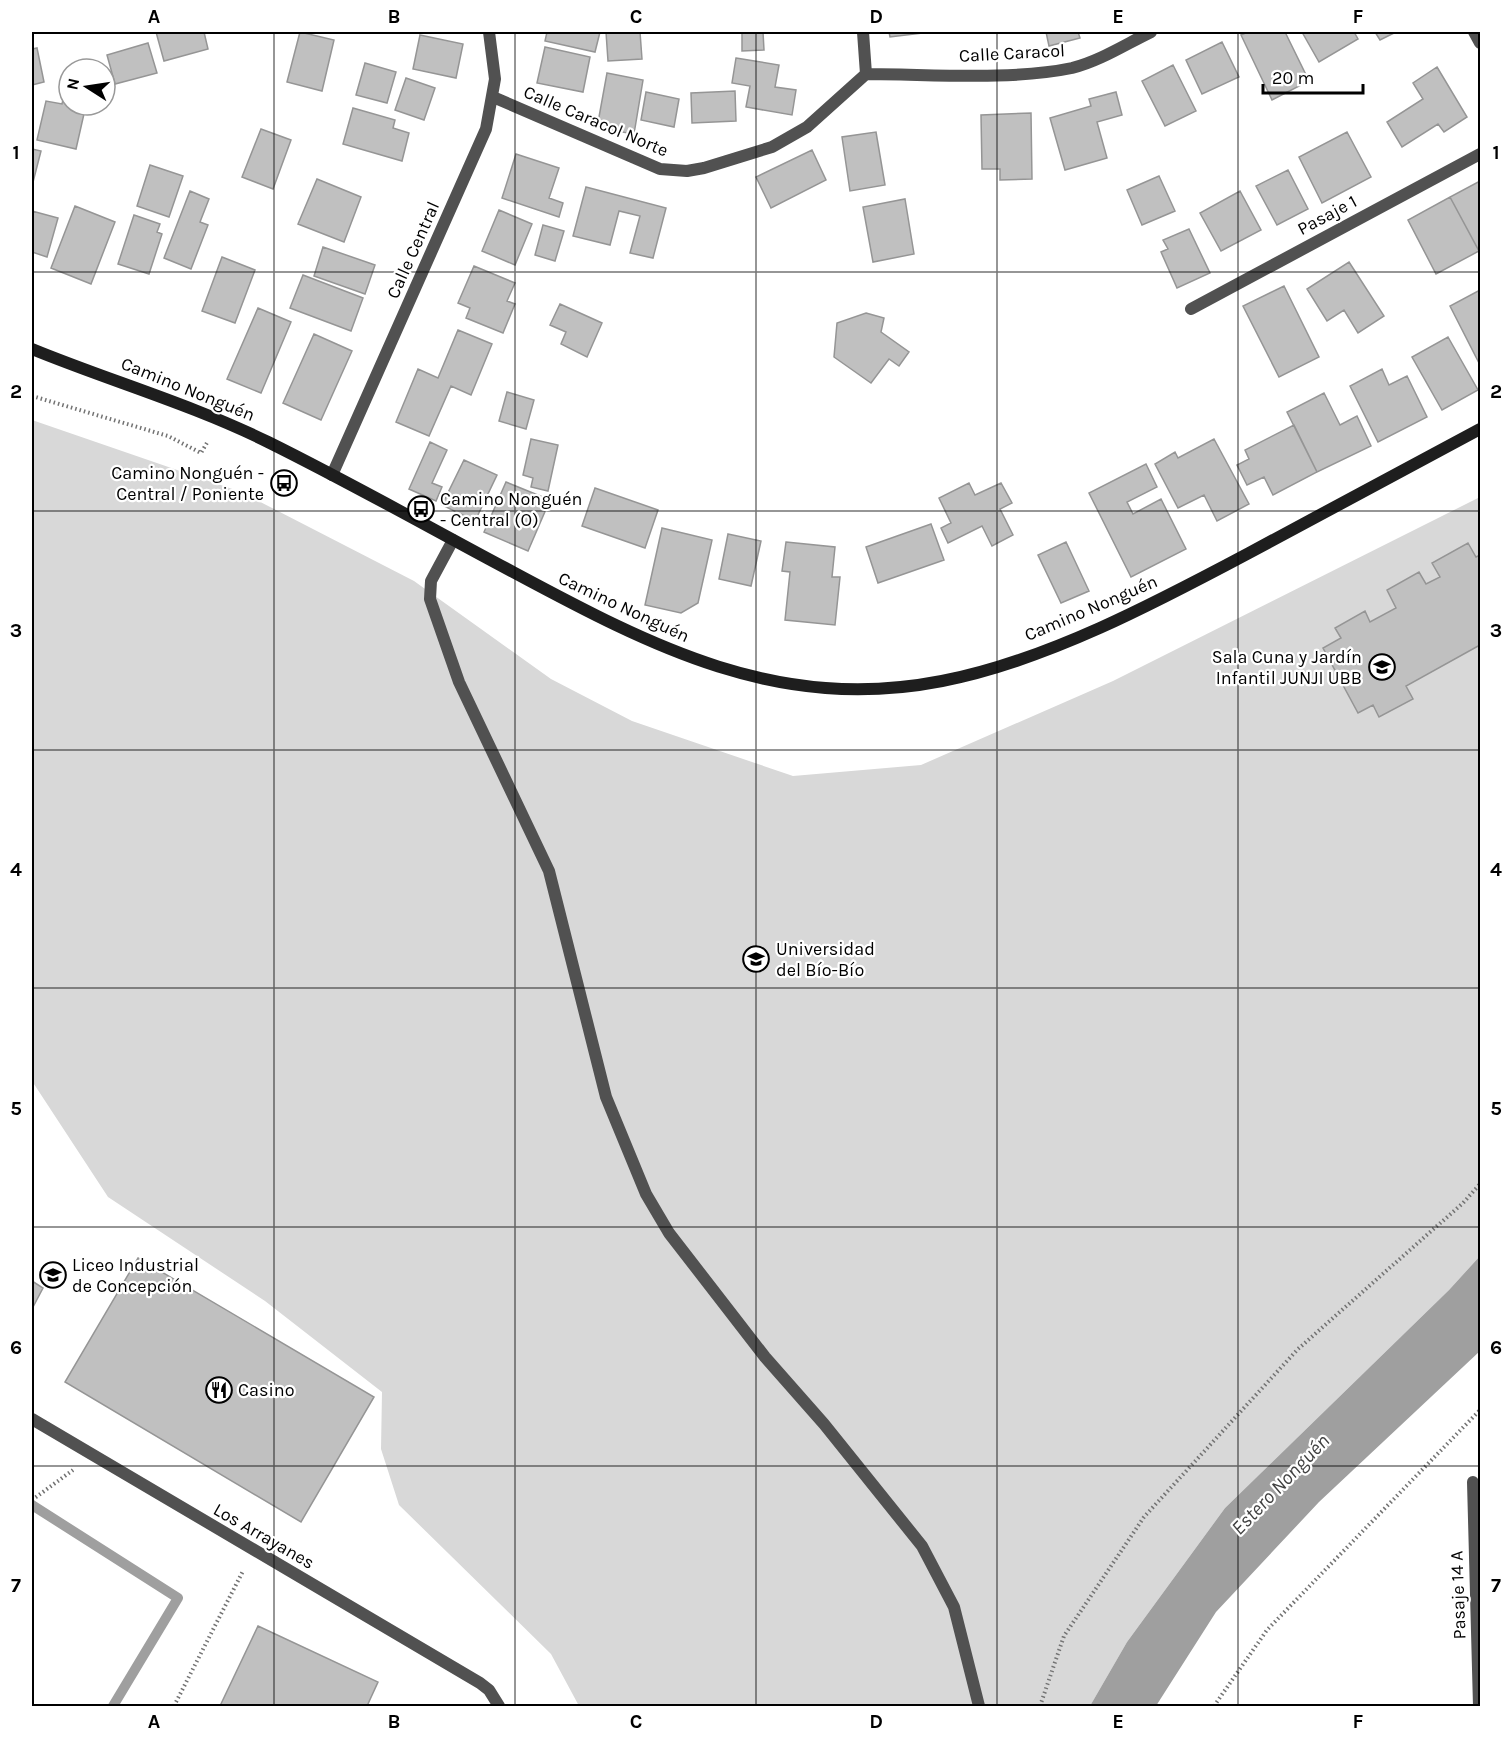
<svg xmlns="http://www.w3.org/2000/svg" width="1512" height="1738" font-family="Karla,sans-serif">
  <style>
    .green { fill: #d8d8d8 }
    .water { fill: #9f9f9f }
    .lines { fill: none; stroke-linecap: round; stroke-linejoin: round }
    .stream { stroke: #9f9f9f; stroke-width: 10 }
    .building { fill: #c0c0c0; stroke: #959595; stroke-width: 1.5 }
    .path { stroke: #737373; stroke-width: 4; stroke-dasharray: 1.5 3; stroke-linecap: butt }
    .service { stroke: #515151; stroke-width: 12 }
    .minor { stroke: #515151; stroke-width: 12 }
    .secondary { stroke: #1e1e1e; stroke-width: 12 }
    .grid { fill: none; stroke: #000; stroke-width: 1.5; stroke-opacity: 0.55 }
    .labels { text-anchor: middle; stroke-width: 4.5; stroke-linejoin: round; paint-order: stroke }
    .street-label { font-size: 18px; fill: #000; stroke: #fff }
    .poi-label { font-size: 18px; fill: #000; stroke: #fff; text-anchor: start }
    .water-label { font-size: 20px; font-style: italic; fill: #404040; stroke: #fff }
    .neatline { fill: none; stroke: #000; stroke-width: 2 }
    .grid-label { font-size: 20px; text-anchor: middle; font-weight: bold; fill: #000 }
  </style>
  <rect width="100%" height="100%" fill="#fff"/>
  <!-- green -->
  <path class="green" d="M 32,420 L 241,492 L 414,581 L 551,679 L 632,721 L 793,776 L 921,765 L 1113,681 L 1480,497 L 1480,1256 L 1449,1290 L 1225,1508 L 1127,1642 L 1090,1706 L 579,1706 L 551,1654 L 399,1505 L 381,1449 L 382,1392 L 265,1301 L 108,1197 L 32,1081 Z"/>
  <!-- water -->
  <path class="water" d="M 1480,1256 L 1480,1351 L 1319,1502 L 1216,1612 L 1156,1706 L 1090,1706 L 1127,1642 L 1225,1508 L 1449,1290 Z"/>
  <g class="lines">
    <!-- stream -->
    <path class="stream" d="M 32,1505 L 178,1598 L 113,1706"/>
  </g>
  <!-- building -->
  <path class="building" d="M 156,32 L 204,32 L 208,49 L 164,61 Z
    M 300,32 L 334,40 L 322,91 L 287,82 Z
    M 547,32 L 600,32 L 595,52 L 545,41 Z
    M 606,32 L 640,32 L 642,59 L 608,61 Z
    M 742,32 L 763,32 L 764,50 L 742,51 Z
    M 889,32 L 931,32 L 890,37 Z
    M 1046,32 L 1078,32 L 1080,38 L 1049,46 Z
    M 1248,32 L 1285,32 L 1309,81 L 1272,100 L 1241,35 Z
    M 1302,32 L 1354,32 L 1358,39 L 1319,62 Z
    M 1375,32 L 1396,32 L 1380,40 Z
    M 420,35 L 463,44 L 456,78 L 413,69 Z
    M 1222,42 L 1239,77 L 1202,94 L 1186,60 Z
    M 148,43 L 157,73 L 115,84 L 107,55 Z
    M 545,47 L 590,57 L 583,92 L 537,83 Z
    M 37,48 L 44,82 L 32,85 L 32,49 Z
    M 736,58 L 779,65 L 775,87 L 796,90 L 792,115 L 746,107 L 750,86 L 732,83 Z
    M 365,63 L 396,72 L 387,103 L 356,95 Z
    M 1173,65 L 1196,111 L 1165,126 L 1142,81 Z
    M 1437,67 L 1467,117 L 1444,132 L 1438,124 L 1402,147 L 1387,122 L 1423,99 L 1413,83 Z
    M 607,73 L 643,80 L 634,134 L 597,128 Z
    M 406,78 L 435,88 L 424,120 L 395,110 Z
    M 65,91 L 69,91 L 69,105 L 86,105 L 76,149 L 37,140 L 46,101 L 62,104 Z
    M 735,91 L 736,121 L 692,123 L 691,93 Z
    M 646,92 L 679,99 L 674,127 L 641,120 Z
    M 1116,92 L 1122,115 L 1097,122 L 1107,158 L 1065,170 L 1050,118 L 1091,106 L 1089,99 Z
    M 353,108 L 395,120 L 393,128 L 409,133 L 402,161 L 343,144 Z
    M 1031,113 L 1032,179 L 1000,180 L 1000,169 L 982,169 L 981,115 Z
    M 261,129 L 291,140 L 273,189 L 242,177 Z
    M 876,132 L 885,185 L 850,191 L 842,137 Z
    M 1347,132 L 1371,177 L 1322,203 L 1299,157 Z
    M 32,149 L 41,151 L 32,186 Z
    M 812,150 L 826,180 L 771,208 L 756,177 Z
    M 516,154 L 559,168 L 549,198 L 563,203 L 559,217 L 502,198 Z
    M 150,165 L 183,176 L 169,217 L 137,206 Z
    M 1288,170 L 1308,209 L 1277,225 L 1256,186 Z
    M 1159,176 L 1175,211 L 1142,225 L 1127,190 Z
    M 317,179 L 361,197 L 344,242 L 298,224 Z
    M 1480,181 L 1480,253 L 1450,197 Z
    M 586,187 L 666,208 L 653,258 L 630,253 L 640,216 L 619,211 L 610,245 L 573,236 Z
    M 190,191 L 209,199 L 200,222 L 208,225 L 191,269 L 164,258 Z
    M 1240,191 L 1261,230 L 1221,251 L 1200,213 Z
    M 1450,197 L 1479,251 L 1436,274 L 1408,220 Z
    M 905,199 L 914,254 L 873,262 L 863,207 Z
    M 75,206 L 115,222 L 91,284 L 51,268 Z
    M 499,210 L 532,224 L 515,265 L 482,251 Z
    M 32,211 L 58,218 L 47,257 L 32,252 Z
    M 134,215 L 160,224 L 157,232 L 162,234 L 149,274 L 118,264 Z
    M 543,225 L 564,231 L 555,261 L 535,255 Z
    M 1189,229 L 1210,273 L 1177,288 L 1161,252 L 1168,249 L 1163,240 Z
    M 323,247 L 375,265 L 365,294 L 314,276 Z
    M 222,257 L 255,270 L 235,323 L 202,311 Z
    M 1349,262 L 1384,316 L 1358,333 L 1344,310 L 1327,321 L 1307,289 Z
    M 474,266 L 515,283 L 507,301 L 515,304 L 503,333 L 466,318 L 470,308 L 458,303 Z
    M 303,275 L 363,298 L 351,331 L 290,308 Z
    M 1284,286 L 1319,357 L 1279,377 L 1243,306 Z
    M 1480,290 L 1480,362 L 1479,363 L 1450,306 Z
    M 560,304 L 602,323 L 587,357 L 561,344 L 566,332 L 550,325 Z
    M 258,308 L 291,322 L 261,393 L 227,379 Z
    M 866,313 L 884,318 L 881,332 L 909,352 L 899,366 L 889,359 L 871,383 L 834,357 L 837,323 Z
    M 458,330 L 492,344 L 471,395 L 451,386 L 429,436 L 396,422 L 418,369 L 438,378 Z
    M 314,334 L 352,351 L 321,420 L 283,403 Z
    M 1448,337 L 1478,390 L 1442,410 L 1412,357 Z
    M 1382,369 L 1389,385 L 1407,376 L 1427,417 L 1378,442 L 1350,386 Z
    M 507,392 L 534,400 L 526,429 L 499,421 Z
    M 1324,393 L 1340,425 L 1357,416 L 1371,446 L 1317,472 L 1287,412 Z
    M 1294,425 L 1317,472 L 1273,495 L 1264,477 L 1247,485 L 1237,465 L 1249,459 L 1245,450 Z
    M 531,439 L 558,445 L 548,491 L 531,487 L 533,478 L 523,475 Z
    M 1214,439 L 1249,504 L 1217,521 L 1204,495 L 1178,508 L 1155,464 L 1175,452 L 1178,458 Z
    M 430,442 L 447,450 L 432,483 L 442,487 L 436,501 L 409,489 Z
    M 464,460 L 497,475 L 475,521 L 442,505 Z
    M 1146,464 L 1157,487 L 1127,502 L 1133,514 L 1161,499 L 1186,549 L 1131,577 L 1089,493 Z
    M 506,482 L 550,500 L 528,551 L 484,532 Z
    M 969,483 L 975,495 L 1001,483 L 1012,503 L 1000,509 L 1013,535 L 992,546 L 982,526 L 948,543 L 941,528 L 951,523 L 939,498 Z
    M 595,488 L 658,510 L 645,548 L 582,526 Z
    M 931,524 L 944,560 L 878,583 L 866,547 Z
    M 662,528 L 712,540 L 698,603 L 681,613 L 645,605 Z
    M 728,534 L 761,541 L 751,586 L 719,579 Z
    M 786,542 L 835,547 L 832,577 L 840,577 L 835,625 L 785,620 L 790,572 L 782,571 Z
    M 1066,542 L 1089,591 L 1061,603 L 1038,555 Z
    M 1468,543 L 1476,557 L 1480,555 L 1480,645 L 1406,686 L 1413,699 L 1379,717 L 1373,705 L 1358,713 L 1323,648 L 1341,638 L 1335,628 L 1365,611 L 1370,622 L 1396,608 L 1387,590 L 1419,572 L 1426,584 L 1440,577 L 1432,563 Z
    M 138,1258 L 374,1397 L 301,1522 L 65,1382 Z
    M 32,1281 L 43,1288 L 32,1309 Z
    M 258,1626 L 378,1682 L 367,1706 L 220,1706 Z"/>
  <g class="lines">
    <!-- path -->
    <path class="path" d="M 32,396 L 168,436 L 201,453 L 208,441
      M 32,1500 L 73,1470
      M 174,1706 L 243,1571
      M 1040,1706 L 1064,1636 L 1144,1517 L 1298,1349 L 1463,1203 L 1480,1184
      M 1214,1706 L 1267,1630 L 1480,1410"/>
    <!-- service -->
    <path class="service" d="M 453,540 L 431,581 L 430,599 L 459,682 L 549,871 L 606,1097 L 646,1194 L 669,1233 L 765,1357 L 824,1424 L 922,1546 L 954,1607 L 979,1706
      M 32,1419 L 480,1683 L 489,1690 L 499,1706"/>
    <!-- minor -->
    <path class="minor" d="M 1474,32 L 1480,43
      M 866,74 C 930,74 1010,81 1072,68 C 1100,61 1126,44 1151,32
      M 493,97 L 660,169 L 687,171 L 704,168 L 772,147 L 807,127 L 866,74 L 863,32
      M 1191,309 L 1480,154
      M 332,475 L 486,129 L 495,79 L 489,32
      M 1473,1482 L 1479,1706"/>
    <!-- secondary -->
    <path class="secondary" d="M 32,349 C 110,381 191,404 268,442 C 351,483 432,529 513,572 C 653,647 778,713 942,681 C 1046,661 1157,602 1249,553 C 1327,511 1404,470 1480,429"/>
  </g>
  <!-- grid -->
  <path class="grid" d="M 274,32 L 274,1706M 515,32 L 515,1706M 756,32 L 756,1706M 997,32 L 997,1706M 1238,32 L 1238,1706M 32,272 L 1480,272M 32,511 L 1480,511M 32,750 L 1480,750M 32,988 L 1480,988M 32,1227 L 1480,1227M 32,1466 L 1480,1466"/>
  <!-- icons -->
  <defs>
    <g id="bus-ring" transform="scale(1.35)"><circle r="9.5" fill="#fff" stroke="#000" stroke-width="1.5"/><path d="M-5-6H5V4H4V6H2V4H-2V6H-4V4H-5ZM-3.5-4V0h7V-4ZM-3.5 1.2v1.5H-2V1.2ZM2 1.2v1.5H3.5V1.2Z" fill="#000"/></g>
    <g id="school-ring" transform="scale(1.35)"><circle r="9.5" fill="#fff" stroke="#000" stroke-width="1.5"/><path d="M0-5L7-2L0 1L-7-2ZM-4 1L0 2.5L4 1V4Q0 6-4 4Z" fill="#000"/></g>
    <g id="university-ring" transform="scale(1.35)"><circle r="9.5" fill="#fff" stroke="#000" stroke-width="1.5"/><path d="M0-5L7-2L0 1L-7-2ZM-4 1L0 2.5L4 1V4Q0 6-4 4Z" fill="#000"/></g>
    <g id="restaurant-ring" transform="scale(1.35)"><circle r="9.5" fill="#fff" stroke="#000" stroke-width="1.5"/><path d="M-5-6h1v4h1v-4h1v4h1v-4h1v5L-1.5 .5V6h-2V.5L-5-1ZM5-6V6H3V1.5H1.5Q1.5-4 5-6Z" fill="#000"/></g>
  </defs>
  <g fill-rule="evenodd">
    <use href="#bus-ring" x="284" y="483"/>
    <use href="#bus-ring" x="421" y="509"/>
    <use href="#school-ring" x="1382" y="667"/>
    <use href="#university-ring" x="756" y="959"/>
    <use href="#school-ring" x="53" y="1275"/>
    <use href="#restaurant-ring" x="219" y="1390"/>
  </g>
  <g class="labels">
    <!-- street labels -->
    <g class="street-label">
      <text transform="translate(1012 53) rotate(-3)" y="6">Calle Caracol</text>
      <text transform="translate(596 121) rotate(23)" y="6">Calle Caracol Norte</text>
      <text transform="translate(1327 215) rotate(-28)" y="6">Pasaje 1</text>
      <text transform="translate(413 250) rotate(-66)" y="6">Calle Central</text>
      <text transform="translate(188 389) rotate(22)" y="6">Camino Nonguén</text>
      <text transform="translate(624 607) rotate(25)" y="6">Camino Nonguén</text>
      <text transform="translate(1091 608) rotate(-23)" y="6">Camino Nonguén</text>
      <text transform="translate(264 1536) rotate(30)" y="6">Los Arrayanes</text>
      <text transform="translate(1458 1595) rotate(-92)" y="6">Pasaje 14 A</text>
    </g>
    <!-- poi labels -->
    <g class="poi-label">
      <text x="264" y="479" text-anchor="end">Camino Nonguén -<tspan x="264" dy="21">Central / Poniente</tspan></text>
      <text x="440" y="505">Camino Nonguén<tspan x="440" dy="21">- Central (O)</tspan></text>
      <text x="1362" y="663" text-anchor="end">Sala Cuna y Jardín<tspan x="1362" dy="21">Infantil JUNJI UBB</tspan></text>
      <text x="776" y="955">Universidad<tspan x="776" dy="21">del Bío-Bío</tspan></text>
      <text x="72" y="1271">Liceo Industrial<tspan x="72" dy="21">de Concepción</tspan></text>
      <text x="238" y="1396">Casino</text>
    </g>
    <!-- water labels -->
    <g class="water-label">
      <text transform="translate(1280 1484) rotate(-46)" y="7">Estero Nonguén</text>
    </g>
  </g>
  <!-- border -->
  <rect width="1512" height="1738" fill="none" stroke="#ffffff" stroke-width="66"/>
  <!-- north arrow -->
  <g transform="translate(87 87) rotate(282)"><circle r="28" fill="#ffffff" stroke="#999999" stroke-width="1.5"/>
  <path d="M0-4.5L10 22L0 15L-10 22Z" fill="#000000"/>
  <text y="-9" font-size="16" font-weight="bold" text-anchor="middle" fill="#000000">N</text>
  </g>
  <!-- scale -->
  <path d="M1263 84v9h100v-9" fill="none" stroke="#000000" stroke-width="3"/>
  <text x="1272" y="84" font-size="18" fill="#000000" stroke="#ffffff" stroke-width="4.5" paint-order="stroke">20 m</text>
  <rect x="33" y="33" width="1446" height="1672" class="neatline"/>
  <g class="grid-label">
    <text x="154" y="23">A</text>
    <text x="394" y="23">B</text>
    <text x="636" y="23">C</text>
    <text x="876" y="23">D</text>
    <text x="1118" y="23">E</text>
    <text x="1358" y="23">F</text>
    <text x="16" y="159">1</text>
    <text x="1496" y="159">1</text>
    <text x="16" y="398">2</text>
    <text x="1496" y="398">2</text>
    <text x="16" y="637">3</text>
    <text x="1496" y="637">3</text>
    <text x="16" y="876">4</text>
    <text x="1496" y="876">4</text>
    <text x="16" y="1115">5</text>
    <text x="1496" y="1115">5</text>
    <text x="16" y="1354">6</text>
    <text x="1496" y="1354">6</text>
    <text x="16" y="1592">7</text>
    <text x="1496" y="1592">7</text>
    <text x="154" y="1728">A</text>
    <text x="394" y="1728">B</text>
    <text x="636" y="1728">C</text>
    <text x="876" y="1728">D</text>
    <text x="1118" y="1728">E</text>
    <text x="1358" y="1728">F</text>
  </g>
</svg>
